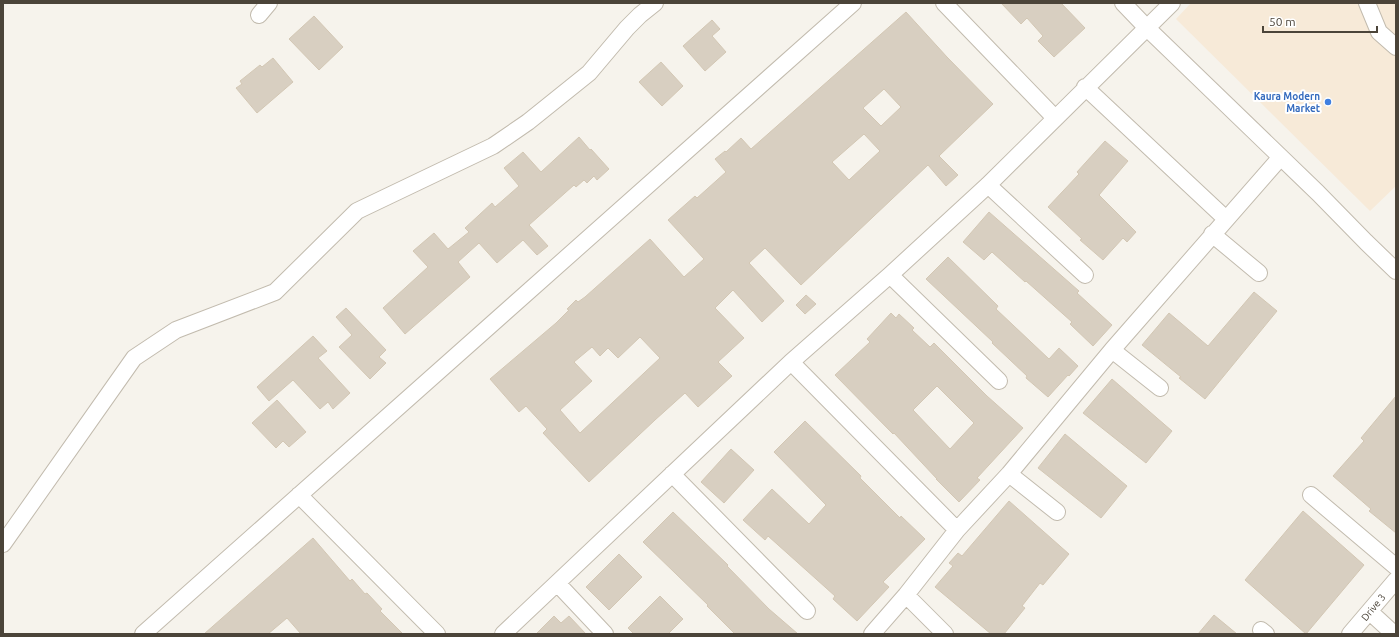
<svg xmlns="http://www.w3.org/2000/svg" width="1399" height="637" font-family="Ubuntu,sans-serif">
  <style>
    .commercial { fill: #f7ead8 }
    .building { fill: #d8cfc1; stroke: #d3c7b4; fill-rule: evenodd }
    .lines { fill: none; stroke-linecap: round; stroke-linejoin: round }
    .minor-casing { stroke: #c2bbae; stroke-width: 18 }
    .minor { stroke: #fff; stroke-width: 16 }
    .shop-dot { fill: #3f7fe0; stroke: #fff; stroke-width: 1.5 }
    .labels { text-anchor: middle; stroke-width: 4; stroke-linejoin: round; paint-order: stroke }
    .shop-label { font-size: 10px; font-weight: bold; fill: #366cbe; stroke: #fff; text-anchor: end }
    .street-label { font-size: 10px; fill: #4b4439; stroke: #fff }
  </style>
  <rect width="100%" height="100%" fill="#f6f3ec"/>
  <!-- commercial -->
  <path class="commercial" d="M 1191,3 L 1396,3 L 1396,186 L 1370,211 L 1176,19 Z"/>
  <!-- building -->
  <path class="building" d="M 1001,3 L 1061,3 L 1085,28 L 1054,57 L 1038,41 L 1043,36 L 1027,18 L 1021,24 Z
    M 906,12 L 947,57 L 993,104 L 939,156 L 958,175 L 946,186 L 928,165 L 801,285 L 765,248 L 749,263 L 784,301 L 762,322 L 733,290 L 715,308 L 744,338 L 718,362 L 732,376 L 698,407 L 685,393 L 655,420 L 589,482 L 543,433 L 547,429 L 526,406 L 519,412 L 490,379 L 556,323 L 569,310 L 567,309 L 576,300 L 578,302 L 585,297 L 650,239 L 684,277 L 704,259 L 668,220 L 695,196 L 697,198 L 726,172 L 715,159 L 725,151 L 726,152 L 741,138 L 751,149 ZM 884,89 L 901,107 L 881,126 L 863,108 ZM 864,134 L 880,151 L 849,180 L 832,162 ZM 640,337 L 660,358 L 580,433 L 560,410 L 592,381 L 574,362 L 592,347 L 600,356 L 608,348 L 618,358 Z
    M 314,16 L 343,47 L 319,70 L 289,39 Z
    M 712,20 L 720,29 L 712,36 L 726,52 L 705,71 L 683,46 Z
    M 273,58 L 293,82 L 257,113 L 236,88 L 242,84 L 240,81 L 260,65 L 262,67 Z
    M 661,62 L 683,86 L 662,106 L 639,82 Z
    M 579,137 L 590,150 L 591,149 L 609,169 L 597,180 L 594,176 L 587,183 L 584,180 L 576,187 L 574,185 L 529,225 L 548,246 L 537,255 L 523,240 L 497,263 L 479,243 L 458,262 L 470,277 L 405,334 L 383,308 L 428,267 L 413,251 L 434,233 L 448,249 L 469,232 L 465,228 L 492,203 L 495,207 L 519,186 L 504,168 L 523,152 L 541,172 Z
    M 1105,141 L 1128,161 L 1099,195 L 1136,232 L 1127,242 L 1123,238 L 1103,260 L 1080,240 L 1082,239 L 1048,207 L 1079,174 L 1077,172 Z
    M 989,212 L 1079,291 L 1077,293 L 1112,325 L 1093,346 L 1070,324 L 1072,322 L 1026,281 L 1025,282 L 992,252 L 984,260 L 963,242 Z
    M 948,257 L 998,306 L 996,309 L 1049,359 L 1059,348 L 1078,366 L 1069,376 L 1068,375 L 1048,397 L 1026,378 L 1027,376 L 992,343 L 993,342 L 926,279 Z
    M 1254,292 L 1277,311 L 1205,399 L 1179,378 L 1181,377 L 1142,345 L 1169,313 L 1208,346 Z
    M 806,295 L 816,304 L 805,314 L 796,305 Z
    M 346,308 L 386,350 L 379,357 L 386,363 L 370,379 L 339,347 L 352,335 L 336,317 Z
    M 891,313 L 896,318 L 899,314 L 914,328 L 912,330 L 930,347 L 934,343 L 987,396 L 1023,428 L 977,478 L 980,480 L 959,502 L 936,479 L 937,479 L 894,433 L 893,434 L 835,375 L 870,342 L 867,339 ZM 937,386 L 974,423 L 950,449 L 913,410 Z
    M 313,336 L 327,351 L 318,358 L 350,393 L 333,409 L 328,402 L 320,409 L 293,380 L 269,401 L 257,387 Z
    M 1112,379 L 1172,431 L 1146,463 L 1083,413 Z
    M 1396,396 L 1396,533 L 1369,511 L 1371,509 L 1333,476 L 1364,441 L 1361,438 Z
    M 277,400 L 306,432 L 289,447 L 283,441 L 276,448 L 252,423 Z
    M 805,421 L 861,476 L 860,478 L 900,518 L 901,516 L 925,539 L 883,582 L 889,587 L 857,621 L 833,599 L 835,596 L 768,536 L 765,540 L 743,520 L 772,489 L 809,524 L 826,505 L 774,452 Z
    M 1065,434 L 1127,486 L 1101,518 L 1038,468 Z
    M 731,449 L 754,470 L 724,503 L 701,482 Z
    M 1009,501 L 1069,554 L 1043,585 L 1040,583 L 1022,606 L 1025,608 L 1004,634 L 991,634 L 935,587 L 953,566 L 949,563 L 958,553 L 962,556 Z
    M 1303,511 L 1364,565 L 1306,634 L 1245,580 Z
    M 673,512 L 728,565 L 727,566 L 769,609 L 798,634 L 735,634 L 707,606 L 708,605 L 643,542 Z
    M 313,538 L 350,581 L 352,579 L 365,594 L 367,593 L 382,609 L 380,611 L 403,634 L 301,634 L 287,618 L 268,634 L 204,634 Z
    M 619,554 L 642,577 L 609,610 L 586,587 Z
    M 660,596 L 683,619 L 668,634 L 634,634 L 628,628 Z
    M 1214,615 L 1237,634 L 1198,634 Z
    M 554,616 L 561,623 L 569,616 L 586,634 L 536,634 Z"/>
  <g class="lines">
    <!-- minor casing -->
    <g class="minor-casing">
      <path id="minor" d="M 944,3 L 1055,118
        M 1123,3 L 1147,28 L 1318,193 L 1366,242 L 1396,271
        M 1367,3 L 1379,32 L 1396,47
        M 259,15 L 269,3
        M 1085,87 L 1226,219
        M 988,185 L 1085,275
        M 1212,234 L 1259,273
        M 890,275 L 999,381
        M 1112,350 L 1160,388
        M 791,362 L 957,530
        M 672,474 L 807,611
        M 1009,474 L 1057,512
        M 299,495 L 437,634
        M 1311,495 L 1396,567
        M 3,544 L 134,358 L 176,330 L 275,292 L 357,211 L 493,146 L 528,122 L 589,73 L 627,28 L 640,15 L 655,3
        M 557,583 L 605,634
        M 906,595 L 945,634
        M 1370,612 L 1394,634
        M 1261,630 L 1266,634
        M 143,634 L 853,3
        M 503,634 L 791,362 L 890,275 L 988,185 L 1172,3
        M 872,634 L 906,595 L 957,530 L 1009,474 L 1112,350 L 1280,158
        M 1350,634 L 1396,580"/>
    </g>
    <!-- minor -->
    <use href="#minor" class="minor"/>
  </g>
  <!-- markers -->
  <circle class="shop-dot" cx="1328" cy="102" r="4"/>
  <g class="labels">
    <!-- shop labels -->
    <g class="shop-label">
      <text x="1320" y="100">Kaura Modern<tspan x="1320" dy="12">Market</tspan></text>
    </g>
    <!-- street labels -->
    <g class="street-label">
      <text transform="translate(1373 607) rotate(-50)" y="4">Drive 3</text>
    </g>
  </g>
  <!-- border -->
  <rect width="1399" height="637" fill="none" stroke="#4b4439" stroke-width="8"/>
  <!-- scale -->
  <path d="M1263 26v6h114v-6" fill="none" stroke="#4b4439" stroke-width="2"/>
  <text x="1269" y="26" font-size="12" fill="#4b4439" stroke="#ffffff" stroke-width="3" paint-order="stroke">50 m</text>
</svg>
